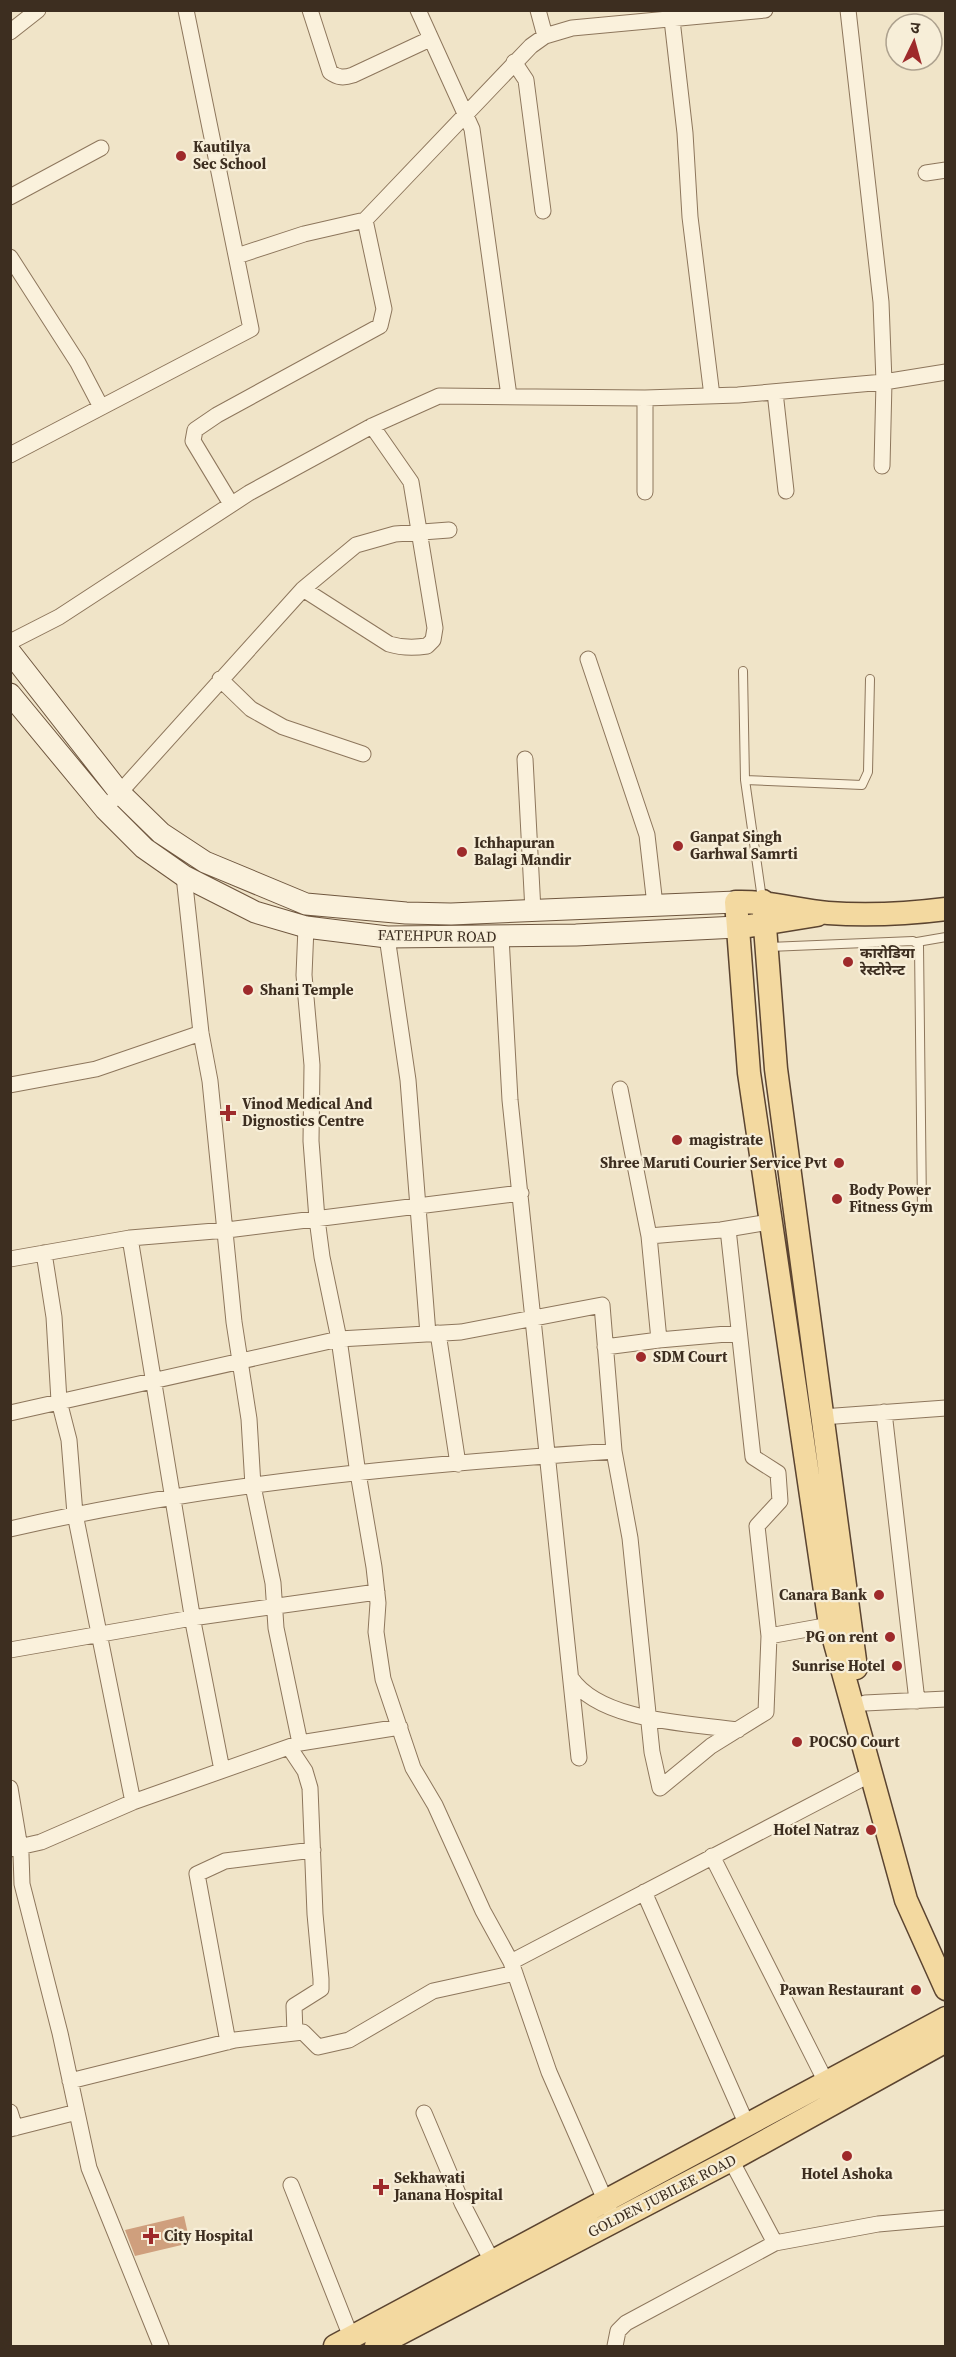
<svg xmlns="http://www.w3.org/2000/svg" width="956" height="2357" font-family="'Source Serif 4','Noto Sans Devanagari',serif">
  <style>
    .building { fill: #cf9f7d }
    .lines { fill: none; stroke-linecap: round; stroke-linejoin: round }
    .lane-casing { stroke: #8d765c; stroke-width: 10 }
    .street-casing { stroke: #8d765c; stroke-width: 17 }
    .secondary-casing { stroke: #6f573f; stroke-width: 23 }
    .primary-casing { stroke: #5b4430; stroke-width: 25 }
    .lane { stroke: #faf1dc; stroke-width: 8 }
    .street { stroke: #faf1dc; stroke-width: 15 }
    .secondary { stroke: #faf1dc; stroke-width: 21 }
    .primary { stroke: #f3d9a0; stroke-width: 22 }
    .poi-dot { fill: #9e2a2b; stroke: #f7eed8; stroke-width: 2 }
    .labels { text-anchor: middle; stroke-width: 4.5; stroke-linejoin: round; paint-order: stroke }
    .poi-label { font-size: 15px; font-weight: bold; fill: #3d2e20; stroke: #f7eed8; text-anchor: start }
    .street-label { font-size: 15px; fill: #3d2e20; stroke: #f7eed8 }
  </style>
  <rect width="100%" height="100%" fill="#f0e4c8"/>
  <!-- building -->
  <path class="building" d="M 184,2216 L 190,2243 L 135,2256 L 125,2230 Z"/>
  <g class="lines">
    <!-- lane casing -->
    <g class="lane-casing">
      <path id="lane" d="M 743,671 L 745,780 L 762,899
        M 745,780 L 862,785 L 868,772 L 870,679
        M 917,942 L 946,937
        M 769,947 L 913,941 L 919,945 L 922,1209"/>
    </g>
    <!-- street casing -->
    <g class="street-casing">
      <path id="street" d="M 310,10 L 330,72 C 338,78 344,78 353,75 L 430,39
        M 418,10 L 472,129 L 509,396
        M 538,10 L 545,36
        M 671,11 L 685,133 L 690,217 L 712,396
        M 10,32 L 38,10
        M 514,62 L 526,80 L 543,211
        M 926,173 L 946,170
        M 10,197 L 101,148
        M 237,256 L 304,234 L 365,220
        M 10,257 L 78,363 L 101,407
        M 775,392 L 786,491
        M 645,398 L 645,492
        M 10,455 L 251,329 L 186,10
        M 882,466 L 884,382 L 946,372
        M 231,504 L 193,441 L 195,430 L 217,415 L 380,326 L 384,309 L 365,220 L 531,46 L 545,36 L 572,28 L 765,10
        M 303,589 L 389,644 C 402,648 414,648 427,646 L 433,640 L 435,628 L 411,482 L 372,426
        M 10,642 L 59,617 L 249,493 L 372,426 L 439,396 L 645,398 L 738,395 L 884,382 L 881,302 L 848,10
        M 588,659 L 647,835 L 655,905
        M 220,679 L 251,709 L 283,727 L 363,754
        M 525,759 L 533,911
        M 113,800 L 303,589 L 356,545 L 395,534 L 449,530
        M 184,876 L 201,1033 L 210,1081 L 234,1322 L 249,1419 L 253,1486 L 273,1583 L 276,1628 L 300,1743
        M 306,927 L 304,975 L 312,1065 L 311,1141 L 317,1219 L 322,1257 L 339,1339 L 357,1467 L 374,1567 L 378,1603 L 376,1632 L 383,1679 L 413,1768 L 435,1805 L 483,1911 L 511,1962
        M 387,937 L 408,1080 L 428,1334
        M 501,937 L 510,1100 L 579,1758
        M 10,1085 L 96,1069 L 201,1033
        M 620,1089 L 649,1236
        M 130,1238 L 194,1627 L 222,1770
        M 44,1253 L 54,1317 L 59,1401 L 69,1440 L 75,1514 L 133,1802
        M 10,1259 L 130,1238 L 227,1230 L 521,1193
        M 438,1333 L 458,1464
        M 659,1340 L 738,1333
        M 605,1347 L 659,1340 L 649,1236 L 721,1230 L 769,1222
        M 884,1412 L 917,1701
        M 10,1413 L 339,1339 L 461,1332 L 602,1305 L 614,1451 L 630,1538 L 652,1752 L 660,1788 L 711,1746 L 766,1712 L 769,1636 L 757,1526 L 780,1501 L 778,1473 L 753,1457 L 728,1229
        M 822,1417 L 946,1408
        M 10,1529 C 209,1483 411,1465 614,1451
        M 769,1636 L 830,1625
        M 10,1650 L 192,1618 L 377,1592
        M 571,1678 C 601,1722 689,1723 738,1730
        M 865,1703 L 946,1699
        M 289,1747 L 305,1771 L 310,1788 L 315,1914 L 321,1979 L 321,1989 L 294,2006 L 295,2033
        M 10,1788 L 21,1854 L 22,1884 L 60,2033 L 89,2168 L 161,2346
        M 10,1849 L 41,1842 L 133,1802 L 300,1743 L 400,1727
        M 712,1856 L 827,2084
        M 644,1892 L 747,2125
        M 228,2042 L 197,1874 L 225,1861 L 313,1850
        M 70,2081 L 235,2040 L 303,2032 L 318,2047 L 349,2040 L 433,1991 L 515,1973
        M 10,2112 L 15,2128
        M 424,2113 L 462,2203 L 492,2261
        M 10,2129 L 77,2112
        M 731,2160 L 775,2243
        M 291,2185 L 351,2337
        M 609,2209 L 549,2072 L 511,1962 L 871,1774
        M 615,2346 L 618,2331 L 626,2323 L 775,2243 L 878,2224 L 946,2218"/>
    </g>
    <!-- secondary casing -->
    <g class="secondary-casing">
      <path id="secondary" d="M 10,652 L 120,793 L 161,833 L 205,862 L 306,904 L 406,913 L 451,914 L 736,902
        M 10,694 L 105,809 L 144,848 L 184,876 L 255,912 L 306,927 L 387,937 L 576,935 L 737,927"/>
    </g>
    <!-- primary casing -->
    <g class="primary-casing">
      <path id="primary" d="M 763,901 L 776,1069 L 856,1668
        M 946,909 C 906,914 868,916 828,913 C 796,910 769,901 736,902 L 749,1073 L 830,1625 L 906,1900 L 946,1989
        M 749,926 L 817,915
        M 335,2346 L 946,2018
        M 376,2346 L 731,2160 L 946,2041"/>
    </g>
    <!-- lane -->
    <use href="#lane" class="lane"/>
    <!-- street -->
    <use href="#street" class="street"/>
    <!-- secondary -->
    <use href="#secondary" class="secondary"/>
    <!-- primary -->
    <use href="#primary" class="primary"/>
  </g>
  <!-- markers -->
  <g class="poi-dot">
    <circle cx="181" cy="156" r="6"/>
    <circle cx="678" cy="846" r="6"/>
    <circle cx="462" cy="852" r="6"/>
    <circle cx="848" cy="962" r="6"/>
    <circle cx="248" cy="990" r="6"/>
    <path d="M225 1104h6v6h6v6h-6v6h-6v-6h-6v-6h6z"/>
    <circle cx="677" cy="1140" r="6"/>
    <circle cx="839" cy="1163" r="6"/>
    <circle cx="837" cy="1199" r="6"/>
    <circle cx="641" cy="1357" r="6"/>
    <circle cx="879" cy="1595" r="6"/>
    <circle cx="890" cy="1637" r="6"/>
    <circle cx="897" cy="1666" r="6"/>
    <circle cx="797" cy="1742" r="6"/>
    <circle cx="871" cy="1830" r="6"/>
    <circle cx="916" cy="1990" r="6"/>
    <circle cx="847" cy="2156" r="6"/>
    <path d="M378 2178h6v6h6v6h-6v6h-6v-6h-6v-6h6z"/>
    <path d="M148 2227h6v6h6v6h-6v6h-6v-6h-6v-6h6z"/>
  </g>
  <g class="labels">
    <!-- poi labels -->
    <g class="poi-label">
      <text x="193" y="152">Kautilya<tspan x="193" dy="17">Sec School</tspan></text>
      <text x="690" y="842">Ganpat Singh<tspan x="690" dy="17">Garhwal Samrti</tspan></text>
      <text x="474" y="848">Ichhapuran<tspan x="474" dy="17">Balagi Mandir</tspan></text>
      <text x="860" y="958">कारोडिया<tspan x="860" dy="17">रेस्टोरेन्ट</tspan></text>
      <text x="260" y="995">Shani Temple</text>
      <text x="242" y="1109">Vinod Medical And<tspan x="242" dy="17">Dignostics Centre</tspan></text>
      <text x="689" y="1145">magistrate</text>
      <text x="827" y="1168" text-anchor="end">Shree Maruti Courier Service Pvt</text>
      <text x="849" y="1195">Body Power<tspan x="849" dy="17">Fitness Gym</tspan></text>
      <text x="653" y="1362">SDM Court</text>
      <text x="867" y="1600" text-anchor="end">Canara Bank</text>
      <text x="878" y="1642" text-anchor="end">PG on rent</text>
      <text x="885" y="1671" text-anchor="end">Sunrise Hotel</text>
      <text x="809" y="1747">POCSO Court</text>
      <text x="859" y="1835" text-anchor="end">Hotel Natraz</text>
      <text x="904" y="1995" text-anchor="end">Pawan Restaurant</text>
      <text x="847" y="2179" text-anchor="middle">Hotel Ashoka</text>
      <text x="394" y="2183">Sekhawati<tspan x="394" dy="17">Janana Hospital</tspan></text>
      <text x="164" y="2241">City Hospital</text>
    </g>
    <!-- street labels -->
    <g class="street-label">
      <text transform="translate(437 936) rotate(1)" y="5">FATEHPUR ROAD</text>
      <text transform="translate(662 2196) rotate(-27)" y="5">GOLDEN JUBILEE ROAD</text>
    </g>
  </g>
  <!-- border -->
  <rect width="956" height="2357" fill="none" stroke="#3d2e20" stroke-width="24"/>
  <!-- north arrow -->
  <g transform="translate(914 42) rotate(5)"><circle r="28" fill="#f7eed8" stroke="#ada18e" stroke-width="1.5"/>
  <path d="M0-4.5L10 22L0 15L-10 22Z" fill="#9e2a2b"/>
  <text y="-9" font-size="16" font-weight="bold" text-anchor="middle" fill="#3d2e20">उ</text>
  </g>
</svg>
